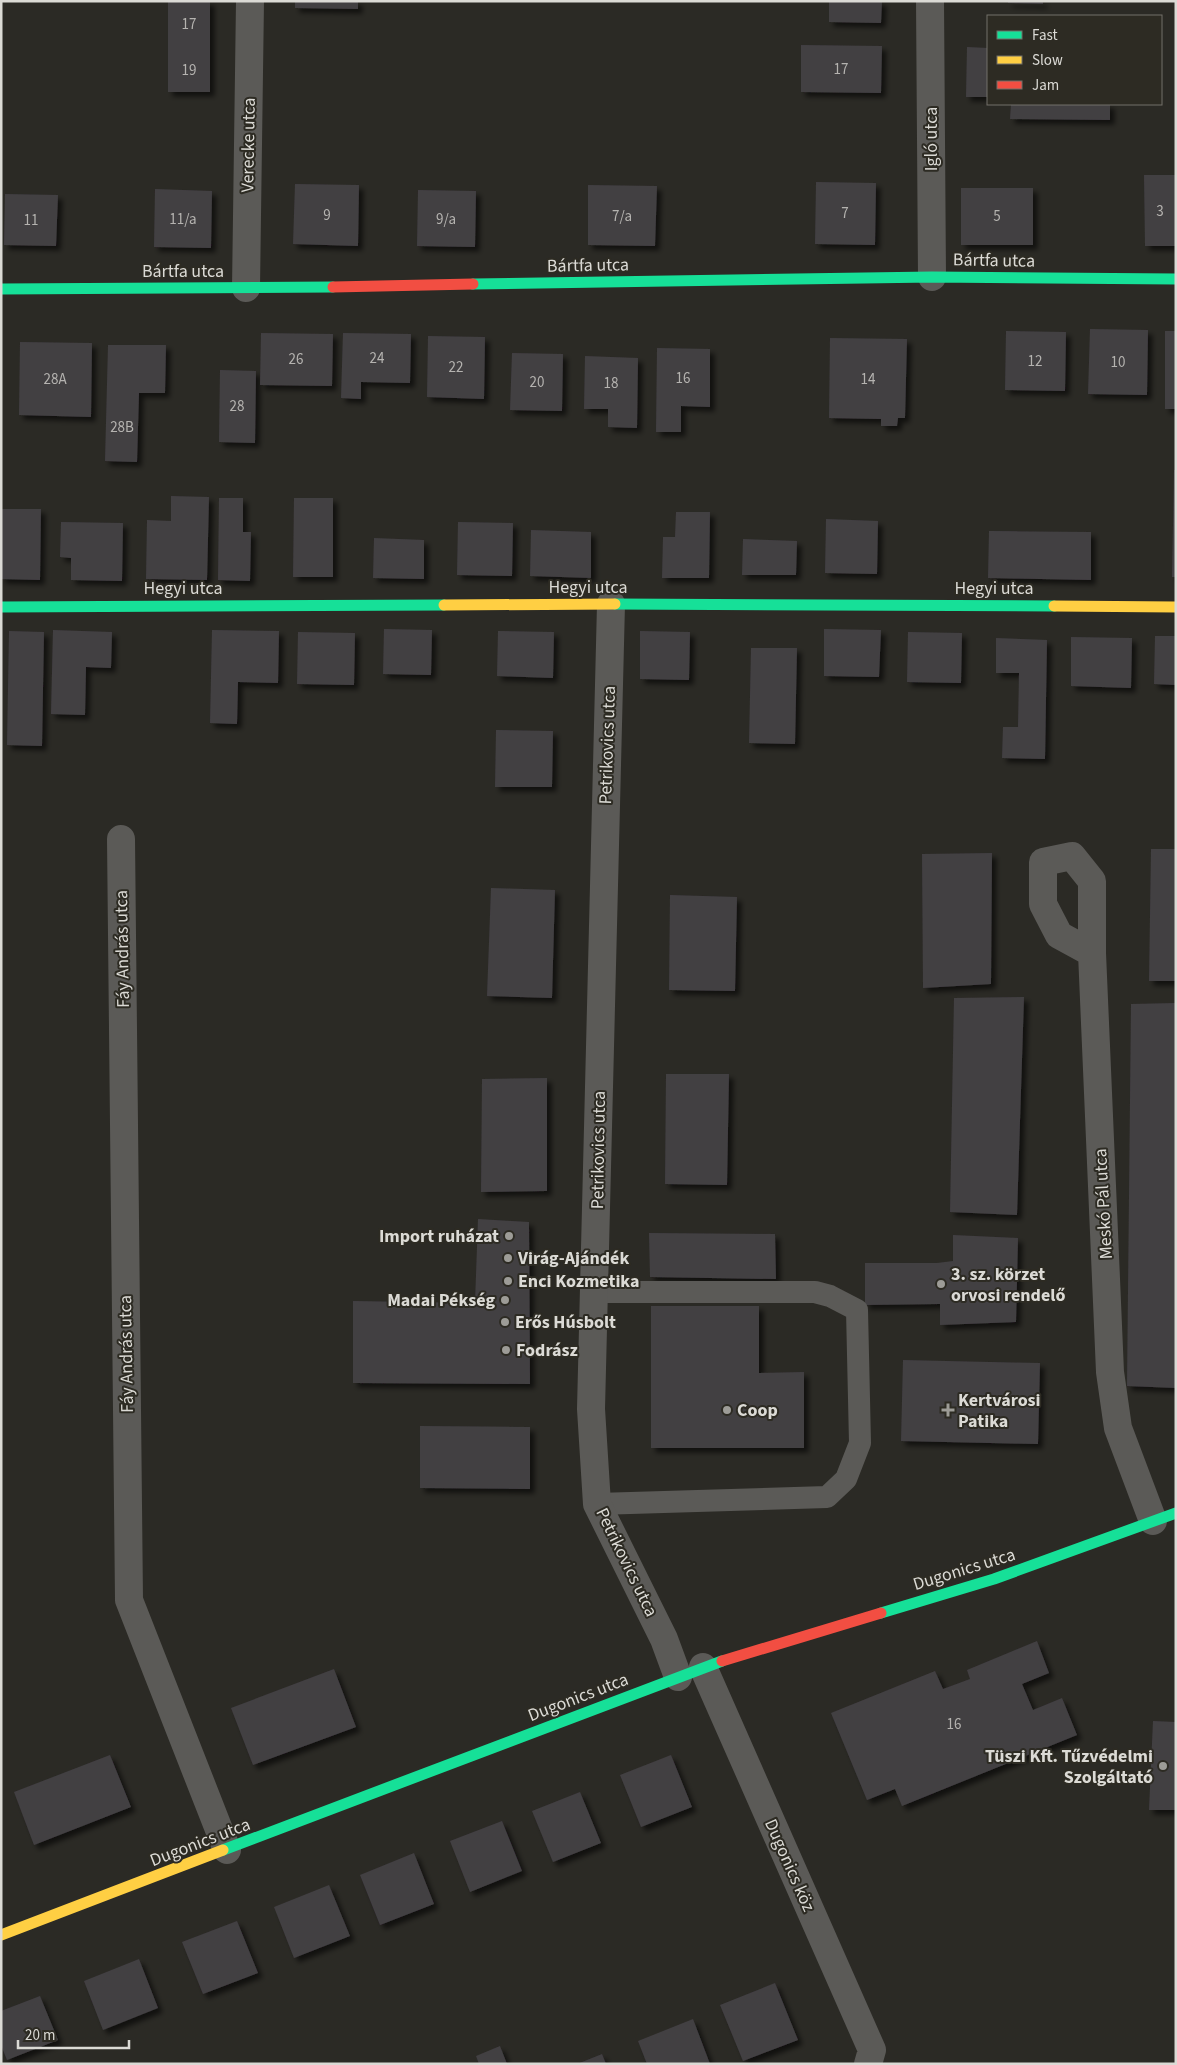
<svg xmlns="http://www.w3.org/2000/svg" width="1177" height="2065" font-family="'Source Sans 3',sans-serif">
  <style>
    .building { fill: #423f43; filter: url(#shadow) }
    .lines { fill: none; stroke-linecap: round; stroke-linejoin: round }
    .lane { stroke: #5b5a57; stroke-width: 22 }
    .street { stroke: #5b5a57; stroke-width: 28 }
    .fast { stroke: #16e098; stroke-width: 11 }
    .slow { stroke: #ffcf43; stroke-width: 11 }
    .jam { stroke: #f24e42; stroke-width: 11 }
    .poi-dot { fill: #9d9c97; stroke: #2d2b23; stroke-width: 2 }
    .labels { text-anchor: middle; stroke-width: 4; stroke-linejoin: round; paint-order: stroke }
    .number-label { font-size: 15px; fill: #b5b3b0 }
    .street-label { font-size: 18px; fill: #dbdad5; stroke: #2d2b23 }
    .poi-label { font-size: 18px; font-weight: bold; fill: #dbdad5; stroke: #2d2b23; text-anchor: start }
  </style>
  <defs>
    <filter id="shadow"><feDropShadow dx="4.5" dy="4.5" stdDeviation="2.5" flood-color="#0009"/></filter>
  </defs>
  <rect width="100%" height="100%" fill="#2b2a25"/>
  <!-- building -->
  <path class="building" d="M 168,1 L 210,1 L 210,92 L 168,92 Z
    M 295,1 L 358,1 L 358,9 L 295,8 Z
    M 829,1 L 882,1 L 881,23 L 829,22 Z
    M 1008,1 L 1043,1 L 1043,4 L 1008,3 Z
    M 801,45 L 882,46 L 881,93 L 801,92 Z
    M 967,47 L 988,48 L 988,97 L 966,97 Z
    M 1011,104 L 1110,104 L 1110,120 L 1010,119 Z
    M 1144,175 L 1176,175 L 1176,246 L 1145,246 Z
    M 816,182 L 876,183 L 875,245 L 815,244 Z
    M 295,184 L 359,185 L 358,246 L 293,244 Z
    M 588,185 L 657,186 L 655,246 L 588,245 Z
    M 961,188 L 1033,188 L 1033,245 L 961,245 Z
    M 155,189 L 212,191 L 211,248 L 154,247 Z
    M 418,190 L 476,191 L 475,247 L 417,246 Z
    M 5,194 L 58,195 L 56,246 L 4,245 Z
    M 1090,329 L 1148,330 L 1147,395 L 1088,394 Z
    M 1006,331 L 1066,332 L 1065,391 L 1005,390 Z
    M 1165,331 L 1176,331 L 1176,409 L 1165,409 Z
    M 261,333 L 333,334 L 332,386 L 260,385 Z
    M 343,333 L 411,334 L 410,383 L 361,382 L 361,399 L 341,398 Z
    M 428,336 L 485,337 L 484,399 L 427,397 Z
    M 830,338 L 907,339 L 905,418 L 898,418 L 897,426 L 881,426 L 881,419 L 829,418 Z
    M 20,342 L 92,343 L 91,417 L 19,415 Z
    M 108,345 L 166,345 L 165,393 L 139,393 L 137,462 L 105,461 Z
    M 657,348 L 710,349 L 710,407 L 681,406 L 681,432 L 656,432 Z
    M 512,353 L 563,354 L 562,411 L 510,410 Z
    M 585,356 L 638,358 L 637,428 L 608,427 L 608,409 L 584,409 Z
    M 220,370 L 256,371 L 255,443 L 219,442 Z
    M 1174,470 L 1176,470 L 1176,577 L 1172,577 Z
    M 171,496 L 209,497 L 207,580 L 146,579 L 147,520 L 171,521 Z
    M 219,498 L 243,498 L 243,532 L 251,532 L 250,581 L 218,580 Z
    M 294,498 L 333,498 L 333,577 L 293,577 Z
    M 1,509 L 41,509 L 40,580 L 1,579 Z
    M 676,512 L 710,512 L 709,578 L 662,578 L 663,537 L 675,537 Z
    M 826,519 L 878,521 L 877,574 L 825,573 Z
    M 61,522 L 123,523 L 122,581 L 71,580 L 71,558 L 60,557 Z
    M 458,522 L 513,523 L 512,576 L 457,575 Z
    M 531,530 L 591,532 L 591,578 L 530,576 Z
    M 989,531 L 1091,532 L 1091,580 L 988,578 Z
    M 374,538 L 424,540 L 424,579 L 373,578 Z
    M 743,539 L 797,541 L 796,575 L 742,575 Z
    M 384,629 L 432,630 L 431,675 L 383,674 Z
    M 824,629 L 881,630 L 879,677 L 824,676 Z
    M 53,630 L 112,632 L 111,668 L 86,667 L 85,715 L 51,714 Z
    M 212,630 L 279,631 L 278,683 L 238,682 L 237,724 L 210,723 Z
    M 9,631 L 44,632 L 42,746 L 7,745 Z
    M 498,631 L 554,632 L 553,678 L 497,676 Z
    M 640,631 L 690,632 L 689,680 L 640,679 Z
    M 298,632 L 355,633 L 354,685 L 297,684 Z
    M 908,632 L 962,633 L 961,683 L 907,682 Z
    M 1155,636 L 1176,636 L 1176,685 L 1154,684 Z
    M 1071,637 L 1132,638 L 1131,688 L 1071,686 Z
    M 996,638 L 1047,640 L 1045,759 L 1002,758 L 1003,727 L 1018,727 L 1019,673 L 996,673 Z
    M 751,648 L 797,648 L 795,744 L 749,743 Z
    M 496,730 L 553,731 L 552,787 L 495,787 Z
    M 1151,849 L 1176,849 L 1176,981 L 1149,981 Z
    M 992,853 L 991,984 L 923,988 L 922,854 Z
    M 491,888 L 555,890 L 552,998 L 487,996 Z
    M 670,895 L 737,897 L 735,991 L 669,990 Z
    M 1024,997 L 1017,1215 L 950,1212 L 954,998 Z
    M 1176,1003 L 1176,1388 L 1127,1386 L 1131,1004 Z
    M 666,1074 L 729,1074 L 727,1185 L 665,1184 Z
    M 547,1078 L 547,1191 L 481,1192 L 482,1079 Z
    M 478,1219 L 529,1222 L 530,1384 L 353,1383 L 353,1301 L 475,1303 Z
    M 649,1233 L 775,1234 L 776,1279 L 650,1277 Z
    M 953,1235 L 1018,1238 L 1016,1322 L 940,1325 L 940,1304 L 865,1305 L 865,1263 L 937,1263 L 953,1261 Z
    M 651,1306 L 759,1306 L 759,1373 L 804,1372 L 804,1448 L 651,1448 Z
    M 903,1360 L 1040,1363 L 1038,1444 L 901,1441 Z
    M 420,1426 L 530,1427 L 530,1489 L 420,1488 Z
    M 1037,1641 L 1049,1673 L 1022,1684 L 1033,1710 L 1062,1698 L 1077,1735 L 902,1806 L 895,1789 L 867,1800 L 831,1713 L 935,1671 L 943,1689 L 970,1679 L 967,1670 Z
    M 334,1669 L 356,1727 L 253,1765 L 231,1708 Z
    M 1153,1721 L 1176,1722 L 1176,1810 L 1149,1810 Z
    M 110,1755 L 131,1807 L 34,1845 L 14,1792 Z
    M 671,1755 L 692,1807 L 641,1827 L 620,1775 Z
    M 580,1792 L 601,1843 L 553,1862 L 532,1811 Z
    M 502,1821 L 522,1871 L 470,1892 L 450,1841 Z
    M 414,1853 L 434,1904 L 380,1925 L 360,1875 Z
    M 329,1885 L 350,1936 L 294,1958 L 274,1907 Z
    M 237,1921 L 258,1973 L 203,1994 L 182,1942 Z
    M 139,1959 L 158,2008 L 103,2030 L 84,1981 Z
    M 775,1983 L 798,2040 L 743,2061 L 720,2005 Z
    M 40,1996 L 58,2040 L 7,2060 L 1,2045 L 1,2011 Z
    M 693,2019 L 710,2064 L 647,2064 L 638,2041 Z
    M 500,2046 L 507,2064 L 479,2064 L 476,2056 Z
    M 602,2054 L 606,2064 L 577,2064 Z"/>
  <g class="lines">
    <!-- lane -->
    <path class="lane" d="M 594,1292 L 815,1292 L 830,1296 L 857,1310 L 860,1443 L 846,1479 L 827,1497 L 597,1504"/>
    <!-- street -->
    <path class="street" d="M 930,1 L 932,277
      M 246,288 L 250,1
      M 611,604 L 591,1409 L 597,1504 L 664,1639 L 678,1677
      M 121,839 L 129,1600 L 227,1850
      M 1092,953 L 1059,935 L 1043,904 L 1043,862 L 1072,856 L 1092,881 L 1092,953 L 1110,1372 L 1118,1428 L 1153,1521
      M 703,1667 L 872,2050 L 868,2064"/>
    <!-- fast -->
    <path class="fast" d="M 473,284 L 932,277 L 1176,279
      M 1,289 L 333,287
      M 615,604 L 1054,606
      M 1,607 L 444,605
      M 881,1613 L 994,1579 L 1176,1513
      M 223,1850 L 722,1661"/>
    <!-- slow -->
    <path class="slow" d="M 444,605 L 615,604
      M 1054,606 L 1176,607
      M 1,1935 L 223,1850"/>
    <!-- jam -->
    <path class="jam" d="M 333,287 L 473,284
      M 722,1661 L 881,1613"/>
  </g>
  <!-- markers -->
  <g class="poi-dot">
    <circle cx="509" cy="1236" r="5"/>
    <circle cx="508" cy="1258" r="5"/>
    <circle cx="508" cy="1281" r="5"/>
    <circle cx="941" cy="1284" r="5"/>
    <circle cx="505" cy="1300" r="5"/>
    <circle cx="505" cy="1322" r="5"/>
    <circle cx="506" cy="1350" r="5"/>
    <circle cx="727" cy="1410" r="5"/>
    <path d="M945.5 1402.5h5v5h5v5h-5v5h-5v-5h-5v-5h5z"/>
    <circle cx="1163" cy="1766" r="5"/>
  </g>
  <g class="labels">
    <!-- number labels -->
    <g class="number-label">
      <text x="189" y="29">17</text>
      <text x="841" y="74">17</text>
      <text x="189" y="75">19</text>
      <text x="1160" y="216">3</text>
      <text x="845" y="218">7</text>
      <text x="327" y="220">9</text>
      <text x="622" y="221">7/a</text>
      <text x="997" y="221">5</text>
      <text x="183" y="224">11/a</text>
      <text x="446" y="224">9/a</text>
      <text x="31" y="225">11</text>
      <text x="377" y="363">24</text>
      <text x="296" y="364">26</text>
      <text x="1035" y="366">12</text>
      <text x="1118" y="367">10</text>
      <text x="456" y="372">22</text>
      <text x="683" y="383">16</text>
      <text x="55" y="384">28A</text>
      <text x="868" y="384">14</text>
      <text x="537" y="387">20</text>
      <text x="611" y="388">18</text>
      <text x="237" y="411">28</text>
      <text x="122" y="432">28B</text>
      <text x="954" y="1729">16</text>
    </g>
    <!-- street labels -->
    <g class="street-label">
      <text transform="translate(931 139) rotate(-90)" y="6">Igló utca</text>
      <text transform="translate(248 145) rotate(-89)" y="6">Verecke utca</text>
      <text transform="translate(994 260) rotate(1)" y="6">Bártfa utca</text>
      <text transform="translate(588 265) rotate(-1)" y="6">Bártfa utca</text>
      <text x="183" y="277">Bártfa utca</text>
      <text x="588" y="593">Hegyi utca</text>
      <text x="183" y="594">Hegyi utca</text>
      <text x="994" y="594">Hegyi utca</text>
      <text transform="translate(607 745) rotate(-88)" y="6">Petrikovics utca</text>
      <text transform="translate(122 949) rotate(-91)" y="6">Fáy András utca</text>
      <text transform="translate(598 1150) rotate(-89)" y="6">Petrikovics utca</text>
      <text transform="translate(1103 1204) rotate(-93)" y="6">Meskó Pál utca</text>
      <text transform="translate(126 1354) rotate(-91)" y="6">Fáy András utca</text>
      <text transform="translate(627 1562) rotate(64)" y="6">Petrikovics utca</text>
      <text transform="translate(964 1569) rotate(-17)" y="6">Dugonics utca</text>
      <text transform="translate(578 1697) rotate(-21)" y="6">Dugonics utca</text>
      <text transform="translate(200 1842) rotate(-21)" y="6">Dugonics utca</text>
      <text transform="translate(790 1865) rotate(66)" y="6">Dugonics köz</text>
    </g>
    <!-- poi labels -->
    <g class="poi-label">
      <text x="499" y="1242" text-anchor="end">Import ruházat</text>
      <text x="518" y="1264">Virág-Ajándék</text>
      <text x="951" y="1280">3. sz. körzet<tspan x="951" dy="21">orvosi rendelő</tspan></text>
      <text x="518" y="1287">Enci Kozmetika</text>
      <text x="495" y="1306" text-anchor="end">Madai Pékség</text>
      <text x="515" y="1328">Erős Húsbolt</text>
      <text x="516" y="1356">Fodrász</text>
      <text x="958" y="1406">Kertvárosi<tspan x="958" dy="21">Patika</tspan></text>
      <text x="737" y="1416">Coop</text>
      <text x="1153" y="1762" text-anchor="end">Tüszi Kft. Tűzvédelmi<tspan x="1153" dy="21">Szolgáltató</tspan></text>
    </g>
  </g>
  <!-- border -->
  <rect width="1177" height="2065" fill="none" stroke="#dbdad5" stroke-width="5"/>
  <!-- legend -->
  <rect x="987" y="15" width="175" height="90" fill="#2d2b23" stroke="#73716a"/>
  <rect x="997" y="31" width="25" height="8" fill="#16e098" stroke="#73716a"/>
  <text x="1032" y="40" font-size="15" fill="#dbdad5">Fast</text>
  <rect x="997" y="56" width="25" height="8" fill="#ffcf43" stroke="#73716a"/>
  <text x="1032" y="65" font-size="15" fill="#dbdad5">Slow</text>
  <rect x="997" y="81" width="25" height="8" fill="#f24e42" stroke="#73716a"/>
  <text x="1032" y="90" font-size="15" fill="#dbdad5">Jam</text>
  <!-- scale -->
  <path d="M18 2040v8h111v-8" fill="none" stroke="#dbdad5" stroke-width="2.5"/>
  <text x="25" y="2040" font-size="15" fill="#dbdad5" stroke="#2d2b23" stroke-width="4" paint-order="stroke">20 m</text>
</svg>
